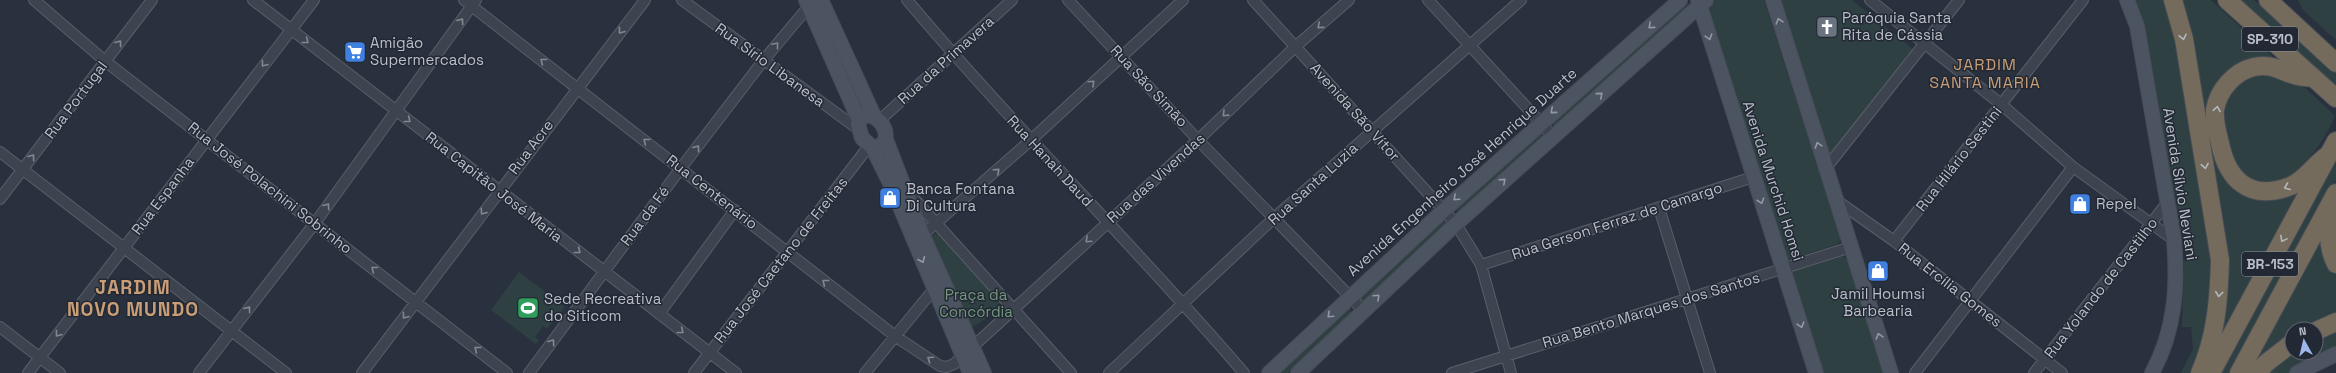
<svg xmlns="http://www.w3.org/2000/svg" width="2336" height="373" font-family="'Space Grotesk',sans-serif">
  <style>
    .green { fill: #2f4042 }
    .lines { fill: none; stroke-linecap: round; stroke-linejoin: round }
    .street-casing { stroke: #585f69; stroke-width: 12 }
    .secondary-casing { stroke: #474d58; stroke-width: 16 }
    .highway-casing { stroke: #454c56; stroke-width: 20 }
    .street { stroke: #3d444f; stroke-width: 10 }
    .secondary { stroke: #4c5361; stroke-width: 14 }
    .highway { stroke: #746b5c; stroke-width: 18 }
    .oneway { stroke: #828892 }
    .oneway2 { stroke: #9499a5 }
    .oneway3 { stroke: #b3b7be }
    .labels { text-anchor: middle; stroke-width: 3; stroke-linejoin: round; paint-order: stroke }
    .shield { fill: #222934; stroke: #8c929c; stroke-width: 1 }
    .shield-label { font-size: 14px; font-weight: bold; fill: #babfc9 }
    .poi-label { font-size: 15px; fill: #babfc9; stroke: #222934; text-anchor: start }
    .street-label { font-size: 15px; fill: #babfc9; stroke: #222934 }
    .park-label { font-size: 15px; fill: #74977e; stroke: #222934 }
    .neighbourhood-label { font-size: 16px; letter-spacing: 1px; fill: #c99e76; stroke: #222934 }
    .district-label { font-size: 19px; font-weight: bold; letter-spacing: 1px; fill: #c99e76; stroke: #222934 }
  </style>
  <rect width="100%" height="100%" fill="#2a313e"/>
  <!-- green -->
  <path class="green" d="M 1716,0 L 1764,0 L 1841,239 L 1838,244 L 1792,259 L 1786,259 L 1706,9 Z
    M 1779,0 L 1852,0 L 1915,51 L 1829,157 Z
    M 2133,0 L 2166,0 L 2174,28 L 2214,267 L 2209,325 L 2193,373 L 2181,373 L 2193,349 L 2191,327 L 2182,327 L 2184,262 L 2187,255 L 2192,251 L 2191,235 L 2180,234 L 2152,66 L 2142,24 Z
    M 2178,0 L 2211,0 L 2273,57 L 2249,62 L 2216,90 L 2232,181 L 2302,189 L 2217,342 L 2225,278 Z
    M 2236,0 L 2254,0 L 2336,72 L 2336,87 Z
    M 2298,0 L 2336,0 L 2336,40 L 2303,10 Z
    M 1686,2 L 1692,6 L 1553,129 L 1553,122 Z
    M 2273,72 L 2299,82 L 2335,116 C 2326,137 2314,154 2297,170 C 2294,173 2290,179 2286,181 C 2276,186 2255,184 2245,178 C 2222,163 2215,94 2241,79 C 2251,74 2262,73 2273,72 Z
    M 1541,131 L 1544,136 L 1460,213 L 1455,209 Z
    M 2336,152 L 2336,180 L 2323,206 L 2232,373 L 2216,373 Z
    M 1443,219 L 1449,226 L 1364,302 L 1360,302 L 1358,295 Z
    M 934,234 L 940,234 L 1000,303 L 998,311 L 971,328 L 930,238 Z
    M 2322,236 L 2328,263 L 2336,274 L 2336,318 L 2311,329 L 2292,329 L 2292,339 L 2248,373 Z
    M 1842,255 L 1848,261 L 1883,373 L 1820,373 L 1790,271 Z
    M 519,272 L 565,307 L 547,329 L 543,326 L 535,337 L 539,340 L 536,344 L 491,310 Z
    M 1350,307 L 1352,314 L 1288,373 L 1273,373 Z
    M 2336,330 L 2336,351 L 2292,373 L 2266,373 L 2292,353 L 2316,353 L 2316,338 Z"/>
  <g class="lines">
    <!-- street casing -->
    <g class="street-casing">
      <path id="street" d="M 34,0 L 105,61 L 507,373
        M 253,0 L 736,373
        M 464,0 L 895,336 L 940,366 L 947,367 L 954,364 L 1198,140 L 1295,47 L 1349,0
        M 682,0 L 858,129
        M 907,0 C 1015,128 1135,246 1244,373
        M 1068,0 L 1198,140 L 1363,310
        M 1253,0 L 1456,224 L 1481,265 L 1511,373
        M 1428,0 L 1553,136
        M 1870,0 L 2002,105 L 2073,167 L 2174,240
        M 880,120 L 1012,0
        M 0,152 L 286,373
        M 1826,168 L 1959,0
        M 909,193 L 1071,373
        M 0,199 L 152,0
        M 1836,200 L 1894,241 L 2062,373
        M 1659,208 L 1710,373
        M 919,238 L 1031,140 L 1183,0
        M 1894,241 L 2083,0
        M 1481,265 L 1753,177
        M 659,314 L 735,210
        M 0,327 L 60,373
        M 28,373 L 314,0
        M 199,373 L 315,223 L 476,0
        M 362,373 L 645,0
        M 529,373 L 681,168 L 763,61 L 809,6
        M 694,373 L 869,146
        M 865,373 L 934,289
        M 1109,373 L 1274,218 L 1521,0
        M 1452,373 L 1851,247
        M 1915,373 L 2073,167
        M 2034,373 L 2167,203"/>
    </g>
    <!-- secondary casing -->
    <g class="secondary-casing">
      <path id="secondary" d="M 806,0 L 859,120
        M 821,0 L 874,116
        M 1698,0 L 1816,373
        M 1773,0 L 1891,373
        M 2127,0 L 2137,26 L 2174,240 C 2178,287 2175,331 2152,373
        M 866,115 C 885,115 896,147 872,147 L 862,138 L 858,124 L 862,117 Z
        M 886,140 L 923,236 L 984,373
        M 872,147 L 890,183 L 970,373
        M 1269,373 L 1444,210 L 1680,0
        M 1298,373 L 1456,224 L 1706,0
        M 2297,373 L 2336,354"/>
    </g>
    <!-- highway casing -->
    <g class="highway-casing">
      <path id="highway" d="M 2173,0 L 2184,39 L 2220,260 C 2219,299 2216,337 2200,373
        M 2227,0 L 2336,98
        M 2268,0 L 2336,63
        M 2313,78 C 2308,77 2302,77 2298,76 C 2281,72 2273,63 2254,67 C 2235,71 2218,90 2215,110 C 2214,120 2217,132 2220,143 C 2227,179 2249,201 2288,187 C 2304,182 2314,164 2328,155
        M 2334,209 C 2328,227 2327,247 2336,264
        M 2316,331 L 2336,322
        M 2211,373 L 2336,141
        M 2239,373 L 2336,193
        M 2258,373 L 2265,364 L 2292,343"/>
    </g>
    <!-- street -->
    <use href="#street" class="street"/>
    <!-- secondary -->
    <use href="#secondary" class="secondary"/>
    <!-- highway -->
    <use href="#highway" class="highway"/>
  </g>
  <!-- one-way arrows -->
  <defs><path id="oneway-chevron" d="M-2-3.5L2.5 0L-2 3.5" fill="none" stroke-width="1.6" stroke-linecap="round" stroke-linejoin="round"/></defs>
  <g class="oneway">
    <use href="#oneway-chevron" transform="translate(461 21) rotate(-54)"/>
    <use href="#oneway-chevron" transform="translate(1320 26) rotate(139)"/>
    <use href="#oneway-chevron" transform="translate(621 31) rotate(128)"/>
    <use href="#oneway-chevron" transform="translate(306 41) rotate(38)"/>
    <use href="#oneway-chevron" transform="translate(119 43) rotate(-53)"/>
    <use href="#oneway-chevron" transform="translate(776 45) rotate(-50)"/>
    <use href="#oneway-chevron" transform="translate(543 61) rotate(-142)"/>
    <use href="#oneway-chevron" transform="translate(264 64) rotate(127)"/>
    <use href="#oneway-chevron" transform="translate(1092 83) rotate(-43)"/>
    <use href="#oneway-chevron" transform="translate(1225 114) rotate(136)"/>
    <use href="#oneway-chevron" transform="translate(408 120) rotate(38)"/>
    <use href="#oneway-chevron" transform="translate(646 141) rotate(-142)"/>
    <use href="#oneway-chevron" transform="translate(697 148) rotate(-53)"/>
    <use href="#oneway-chevron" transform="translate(32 157) rotate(-53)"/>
    <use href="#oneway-chevron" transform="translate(997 171) rotate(-42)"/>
    <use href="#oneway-chevron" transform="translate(327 206) rotate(-54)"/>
    <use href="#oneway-chevron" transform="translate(483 212) rotate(126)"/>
    <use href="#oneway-chevron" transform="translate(1088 240) rotate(137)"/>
    <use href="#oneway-chevron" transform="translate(578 251) rotate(38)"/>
    <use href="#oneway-chevron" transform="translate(374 269) rotate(-142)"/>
    <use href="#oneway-chevron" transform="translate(825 282) rotate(-142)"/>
    <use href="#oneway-chevron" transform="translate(248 309) rotate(-52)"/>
    <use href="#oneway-chevron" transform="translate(405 316) rotate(127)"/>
    <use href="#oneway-chevron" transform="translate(681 331) rotate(38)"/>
    <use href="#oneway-chevron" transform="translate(58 334) rotate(128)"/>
    <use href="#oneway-chevron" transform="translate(552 342) rotate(-54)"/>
    <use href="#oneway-chevron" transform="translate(477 349) rotate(-142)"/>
    <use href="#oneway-chevron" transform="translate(930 359) rotate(-146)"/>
  </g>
  <g class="oneway2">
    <use href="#oneway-chevron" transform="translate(1779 21) rotate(-107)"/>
    <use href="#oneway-chevron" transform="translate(1651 26) rotate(139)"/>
    <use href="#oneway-chevron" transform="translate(1709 37) rotate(73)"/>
    <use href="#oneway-chevron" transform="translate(1600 95) rotate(-41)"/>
    <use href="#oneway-chevron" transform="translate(1553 111) rotate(139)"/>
    <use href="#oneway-chevron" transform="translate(1818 145) rotate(-108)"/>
    <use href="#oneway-chevron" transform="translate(1503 181) rotate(-42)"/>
    <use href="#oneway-chevron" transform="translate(1456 198) rotate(138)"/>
    <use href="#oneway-chevron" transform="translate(1761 201) rotate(71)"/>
    <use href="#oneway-chevron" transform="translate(922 260) rotate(67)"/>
    <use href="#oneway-chevron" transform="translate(1377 297) rotate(-43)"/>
    <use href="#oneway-chevron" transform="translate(1330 315) rotate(137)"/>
    <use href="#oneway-chevron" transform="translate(1801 325) rotate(73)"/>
    <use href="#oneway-chevron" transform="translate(1879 336) rotate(-107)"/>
  </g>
  <g class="oneway3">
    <use href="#oneway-chevron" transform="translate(2183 37) rotate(78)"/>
    <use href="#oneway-chevron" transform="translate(2217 109) rotate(-81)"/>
    <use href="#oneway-chevron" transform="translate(2205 166) rotate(80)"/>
    <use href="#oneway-chevron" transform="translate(2287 187) rotate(158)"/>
    <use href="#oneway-chevron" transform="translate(2283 239) rotate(118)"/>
    <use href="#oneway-chevron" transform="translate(2219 294) rotate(96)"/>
  </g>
  <!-- icons -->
  <defs>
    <g id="church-square" transform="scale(1.15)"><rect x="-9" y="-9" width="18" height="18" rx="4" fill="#6b7280" stroke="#222934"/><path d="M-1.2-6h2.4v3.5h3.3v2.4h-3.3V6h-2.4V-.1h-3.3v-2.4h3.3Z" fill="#fff"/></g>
    <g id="supermarket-square" transform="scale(1.15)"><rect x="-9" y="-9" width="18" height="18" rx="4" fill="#3f7fe0" stroke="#222934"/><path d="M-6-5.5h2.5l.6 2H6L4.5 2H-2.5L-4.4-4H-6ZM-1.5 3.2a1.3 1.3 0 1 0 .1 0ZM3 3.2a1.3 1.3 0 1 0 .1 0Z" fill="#fff"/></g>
    <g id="shop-square" transform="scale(1.15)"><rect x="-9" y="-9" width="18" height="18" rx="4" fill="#3f7fe0" stroke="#222934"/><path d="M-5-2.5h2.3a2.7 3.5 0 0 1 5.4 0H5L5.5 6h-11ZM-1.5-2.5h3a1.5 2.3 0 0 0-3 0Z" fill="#fff"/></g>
    <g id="stadium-square" transform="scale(1.15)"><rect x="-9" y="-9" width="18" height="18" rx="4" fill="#2e9e5b" stroke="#222934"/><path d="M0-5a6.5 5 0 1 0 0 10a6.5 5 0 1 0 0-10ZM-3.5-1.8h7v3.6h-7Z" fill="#fff"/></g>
  </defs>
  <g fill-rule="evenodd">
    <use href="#church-square" x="1827" y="27"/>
    <use href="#supermarket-square" x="355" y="52"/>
    <use href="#shop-square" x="890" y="198"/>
    <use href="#shop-square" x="2080" y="204"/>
    <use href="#shop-square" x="1878" y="271"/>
    <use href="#stadium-square" x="528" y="308"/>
  </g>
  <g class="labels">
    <!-- shield labels -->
    <g class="shield">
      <rect x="2242" y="27" width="56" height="24" rx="3"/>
      <rect x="2242" y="252" width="56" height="24" rx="3"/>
    </g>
    <g class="shield-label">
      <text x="2270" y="44">SP-310</text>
      <text x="2270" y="269">BR-153</text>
    </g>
    <!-- poi labels -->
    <g class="poi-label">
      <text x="1842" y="23">Paróquia Santa<tspan x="1842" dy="17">Rita de Cássia</tspan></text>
      <text x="370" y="48">Amigão<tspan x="370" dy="17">Supermercados</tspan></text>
      <text x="906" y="194">Banca Fontana<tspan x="906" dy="17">Di Cultura</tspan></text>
      <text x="2096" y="209">Repel</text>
      <text x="1878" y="299" text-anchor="middle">Jamil Houmsi<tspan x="1878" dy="17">Barbearia</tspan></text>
      <text x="544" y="304">Sede Recreativa<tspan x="544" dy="17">do Siticom</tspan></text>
    </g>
    <!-- street labels -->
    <g class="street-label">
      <text transform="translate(946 60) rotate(-42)" y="5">Rua da Primavera</text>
      <text transform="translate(770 65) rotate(36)" y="5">Rua Sírio Libanesa</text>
      <text transform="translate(1149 86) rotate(47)" y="5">Rua São Simão</text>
      <text transform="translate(76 100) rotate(-53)" y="5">Rua Portugal</text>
      <text transform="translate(1355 112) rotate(48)" y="5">Avenida São Vítor</text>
      <text transform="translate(531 147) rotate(-53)" y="5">Rua Acre</text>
      <text transform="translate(1959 159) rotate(-52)" y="5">Rua Hilário Sestini</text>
      <text transform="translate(1050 161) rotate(47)" y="5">Rua Hanah Daud</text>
      <text transform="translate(1462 172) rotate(-42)" y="5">Avenida Engenheiro José Henrique Duarte</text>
      <text transform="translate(1156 178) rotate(-42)" y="5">Rua das Vivendas</text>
      <text transform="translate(1773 181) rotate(72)" y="5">Avenida Murchid Homsi</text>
      <text transform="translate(1313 184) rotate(-42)" y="5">Rua Santa Luzia</text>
      <text transform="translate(2180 184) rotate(81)" y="5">Avenida Sílvio Neviani</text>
      <text transform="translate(494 187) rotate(38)" y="5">Rua Capitão José Maria</text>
      <text transform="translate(270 188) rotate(38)" y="5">Rua José Polachini Sobrinho</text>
      <text transform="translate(712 192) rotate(38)" y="5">Rua Centenário</text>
      <text transform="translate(163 196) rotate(-53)" y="5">Rua Espanha</text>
      <text transform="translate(645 216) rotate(-53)" y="5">Rua da Fé</text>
      <text transform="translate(1617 221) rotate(-18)" y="5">Rua Gerson Ferraz de Camargo</text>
      <text transform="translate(781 260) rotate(-52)" y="5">Rua José Caetano de Freitas</text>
      <text transform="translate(1950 285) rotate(38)" y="5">Rua Ercília Gomes</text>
      <text transform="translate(2101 288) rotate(-52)" y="5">Rua Yolando de Castilho</text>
      <text transform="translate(1651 310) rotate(-17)" y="5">Rua Bento Marques dos Santos</text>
    </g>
    <!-- park labels -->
    <g class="park-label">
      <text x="976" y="300">Praça da<tspan x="976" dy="17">Concórdia</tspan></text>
    </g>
    <!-- neighbourhood labels -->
    <g class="neighbourhood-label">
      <text x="1985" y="70">JARDIM<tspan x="1985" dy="18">SANTA MARIA</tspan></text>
    </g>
    <!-- district labels -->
    <g class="district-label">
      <text x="133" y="294">JARDIM<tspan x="133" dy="22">NOVO MUNDO</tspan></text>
    </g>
  </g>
  <!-- north arrow -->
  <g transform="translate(2304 341) rotate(352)"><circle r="19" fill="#222934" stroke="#5f6570"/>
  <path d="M0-3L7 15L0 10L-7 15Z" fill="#9db7eb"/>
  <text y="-6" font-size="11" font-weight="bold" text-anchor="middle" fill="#babfc9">N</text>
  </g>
</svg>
